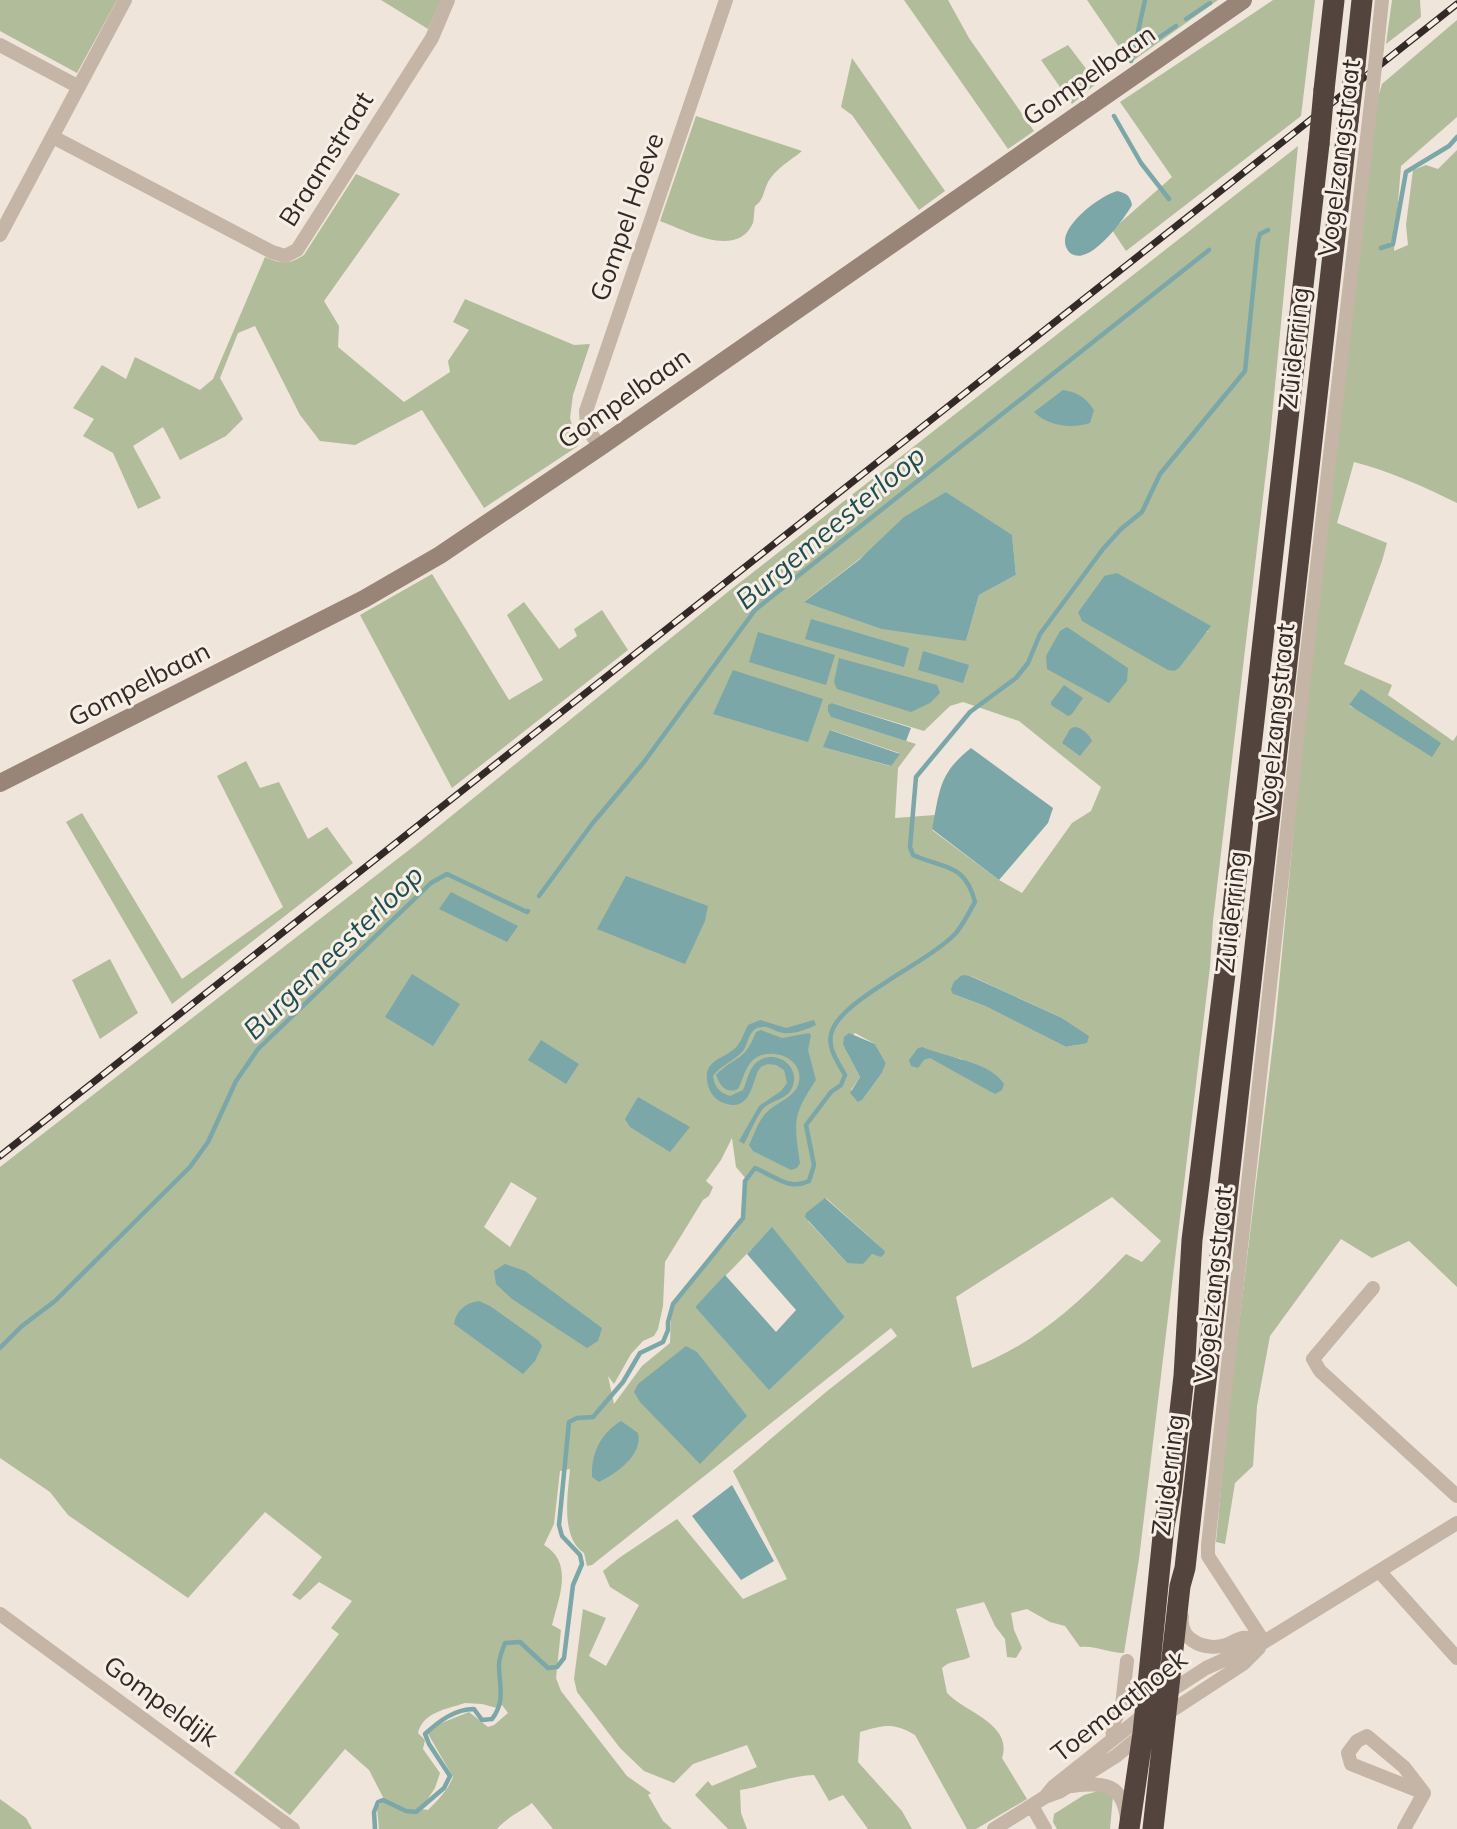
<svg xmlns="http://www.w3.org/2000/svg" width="1457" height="1829" font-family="Mulish,sans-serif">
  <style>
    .green { fill: #b1bc9b; fill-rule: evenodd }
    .water { fill: #7ba7a9 }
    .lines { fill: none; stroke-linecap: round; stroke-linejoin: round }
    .stream { stroke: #7ba7a9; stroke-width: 4.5 }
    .street { stroke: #c5b5a7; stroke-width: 14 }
    .secondary { stroke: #998478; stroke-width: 18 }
    .highway { stroke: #53453e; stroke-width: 21 }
    .rail-casing { stroke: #332a27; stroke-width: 7 }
    .rail { stroke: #f7efe5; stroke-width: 4.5; stroke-dasharray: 13; stroke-linecap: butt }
    .street-bridge { stroke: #c5b5a7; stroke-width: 14 }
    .highway-bridge { stroke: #53453e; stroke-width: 21 }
    .labels { text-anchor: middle; stroke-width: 6; stroke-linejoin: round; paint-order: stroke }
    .street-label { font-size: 26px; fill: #332a27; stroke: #f7efe5 }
    .water-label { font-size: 28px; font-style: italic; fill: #204d50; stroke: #f7efe5 }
  </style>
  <rect width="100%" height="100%" fill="#efe5da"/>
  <!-- green -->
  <path class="green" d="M 0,0 L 117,0 L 77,73 L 0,31 Z
    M 381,0 L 441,0 L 428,29 Z
    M 904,0 L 948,0 L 969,38 L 1034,131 L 1008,149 Z
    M 1087,0 L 1218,0 L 1130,63 Z
    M 1273,0 L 1315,0 L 1301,116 L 1126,251 L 1112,230 L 1172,177 L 1120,102 Z
    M 1392,0 L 1420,0 L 1421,17 L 1386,44 Z
    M 1457,20 L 1457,117 L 1401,166 L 1394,251 L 1408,245 L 1406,225 L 1413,170 L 1426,165 L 1438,169 L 1457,150 L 1457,503 C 1424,487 1390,471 1354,462 L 1337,523 L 1387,543 L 1382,561 L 1344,664 L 1392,685 L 1388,695 L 1453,741 L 1457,735 L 1457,1287 L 1409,1241 L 1372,1258 L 1341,1239 L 1270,1336 L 1257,1406 L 1253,1466 L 1235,1483 L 1225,1544 L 1216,1542 L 1228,1416 L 1275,1026 L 1301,755 L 1378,97 L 1382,84 ZM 1361,690 L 1440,743 L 1349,706 Z
    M 1068,45 L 1097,83 L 1072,104 L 1041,60 Z
    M 852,58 L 945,191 L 919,210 L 852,115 L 841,107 Z
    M 696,116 L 802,151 C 790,161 776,168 768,182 C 763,192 764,200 755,206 C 754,211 754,219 753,223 C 737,260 685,230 660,221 Z
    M 1298,146 L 1270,438 L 1213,921 L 1210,967 L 1139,1559 L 1124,1653 C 1109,1653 1095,1645 1080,1647 L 1065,1626 L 1050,1622 L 1027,1609 L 1011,1613 L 1014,1630 L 1022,1648 L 1016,1658 L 1007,1657 L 1005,1639 L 995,1626 L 984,1602 L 956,1609 L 970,1657 C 961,1662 950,1660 942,1668 L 947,1693 C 966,1713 1013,1724 1002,1758 L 1027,1799 L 976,1829 L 967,1829 L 915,1735 C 893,1722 884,1725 860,1732 L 858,1762 L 902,1811 L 912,1829 L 868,1829 L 843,1795 L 829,1801 L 814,1775 C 789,1776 765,1786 740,1790 L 741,1813 L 747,1829 L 728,1829 L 695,1795 L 708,1781 L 712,1786 L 757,1767 L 747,1745 L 693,1764 L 674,1783 L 644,1771 L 620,1748 L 577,1692 L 574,1679 L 583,1609 L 606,1618 L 589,1656 L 606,1666 L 639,1605 L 610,1587 L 603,1571 L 619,1558 L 677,1519 L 743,1599 L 787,1579 L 733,1471 L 826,1392 L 897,1336 L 891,1328 L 592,1565 L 587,1566 L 584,1553 C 560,1537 568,1494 570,1469 L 560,1471 L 554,1524 L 544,1545 C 574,1563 559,1597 552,1625 L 561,1630 L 556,1678 L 561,1691 L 627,1776 L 651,1793 L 648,1795 L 663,1821 L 672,1829 L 553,1829 L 532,1803 C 520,1812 507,1817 497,1829 L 379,1829 L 377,1808 L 384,1799 L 369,1770 L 345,1749 L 290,1815 L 234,1773 L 339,1634 L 331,1628 L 352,1601 L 319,1582 L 300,1600 L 292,1595 L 322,1557 L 265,1512 L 188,1598 L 68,1515 L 50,1492 L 0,1458 L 0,1167 L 418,843 L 729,591 ZM 946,492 L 1012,536 L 1016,575 L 979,595 L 966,641 L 805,601 ZM 1104,576 L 1209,632 L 1078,612 ZM 963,702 L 1019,721 L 1101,787 L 1091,811 L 1072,823 L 1022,893 L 999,880 L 932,830 L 935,815 L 895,818 L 898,768 L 916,744 L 832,717 L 832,703 L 924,731 L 950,706 ZM 831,730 L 899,753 L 899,754 L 890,766 L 824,747 ZM 963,976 L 971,976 L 1060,1017 L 1077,1045 L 1066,1047 L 985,1006 L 953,994 L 956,979 ZM 855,1033 L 875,1044 L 886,1063 L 882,1073 L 863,1099 L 851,1090 L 860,1077 L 843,1045 ZM 923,1047 L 938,1054 L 962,1059 L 995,1094 L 930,1057 L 924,1060 ZM 732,1138 L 736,1167 L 747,1180 L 741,1220 L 735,1232 L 675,1301 L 671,1314 L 670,1343 L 642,1366 L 614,1404 L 608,1376 L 614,1384 L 631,1354 L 643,1341 L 654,1336 L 658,1329 L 663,1306 L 665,1262 L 703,1200 L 709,1196 L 713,1187 L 706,1181 L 721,1160 ZM 511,1182 L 537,1198 L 510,1247 L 484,1227 ZM 1112,1197 L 1161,1241 L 1142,1262 L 1126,1254 C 1080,1302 1036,1344 972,1368 L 956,1297 ZM 826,1198 L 884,1250 L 878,1255 L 872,1254 L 847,1263 L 808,1221 ZM 772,1228 L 845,1317 L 769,1389 L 695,1307 ZM 465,1703 L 482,1704 L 497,1708 L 502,1705 L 508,1713 L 494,1725 L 488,1727 L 469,1712 L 429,1728 L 427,1732 L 453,1777 C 448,1790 438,1800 428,1810 L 421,1809 L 435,1788 L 440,1773 L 423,1749 L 425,1740 L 418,1733 C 423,1712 447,1709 465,1703 Z
    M 356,174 L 400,194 L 324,301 L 339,326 L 338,347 L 404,402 L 450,372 L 448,361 L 469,330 L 453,322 L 465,299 L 574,345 L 590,344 L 573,395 L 570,418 L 578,446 L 484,508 L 422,410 L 355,445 L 320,441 L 300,415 L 255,326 L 238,333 L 220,378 L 243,419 L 226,436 L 180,460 L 163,427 L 133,446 L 161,498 L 138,509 L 113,453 L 83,436 L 94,419 L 73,408 L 102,365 L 126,379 L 135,357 L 200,390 L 213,379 L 265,257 C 281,264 289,265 304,255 Z
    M 432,574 L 509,700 L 543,680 L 507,615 L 524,602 L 559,649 L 577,636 L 574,629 L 602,610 L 628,650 L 452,788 L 360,615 Z
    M 246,761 L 260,788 L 279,782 L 308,839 L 327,827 L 353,863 L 172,1004 L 66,822 L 82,813 L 182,979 L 283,907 L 217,776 Z
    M 110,959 L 138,1013 L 100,1039 L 72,980 Z
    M 1102,1790 L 1113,1796 L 1110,1829 L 1057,1829 L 1053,1822 L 1054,1814 L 1084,1795 Z
    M 0,1799 L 26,1818 L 32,1829 L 0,1829 Z"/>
  <!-- water -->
  <path class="water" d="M 1117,191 C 1126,193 1130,195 1132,205 C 1124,219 1093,262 1074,255 C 1069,254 1065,247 1065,242 C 1064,223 1100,196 1117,191 Z
    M 1063,390 C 1079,393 1085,397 1094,410 L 1090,423 C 1071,429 1048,426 1034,412 Z
    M 946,492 L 1012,535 L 1016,575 L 979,595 L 966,641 L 882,629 L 804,602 L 859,560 L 904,517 Z
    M 1117,573 L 1211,626 L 1179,668 L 1174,671 L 1168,670 L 1082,621 L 1078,612 L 1104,576 Z
    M 811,619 L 909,648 L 904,667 L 805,639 Z
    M 1067,627 L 1128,668 L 1127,681 L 1109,703 L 1047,669 L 1046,656 L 1060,631 Z
    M 758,632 L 835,655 L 826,685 L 749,662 Z
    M 923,651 L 969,665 L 963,683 L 918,670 Z
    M 839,658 L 937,685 L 940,693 L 930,703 L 911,712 L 837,689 L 834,682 Z
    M 733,670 L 823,699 L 808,742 L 713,714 Z
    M 1064,685 L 1083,698 L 1072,714 L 1068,716 L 1051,705 L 1051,702 Z
    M 1361,689 L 1441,743 L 1432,757 L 1349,705 Z
    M 832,703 L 911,728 L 906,741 L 831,717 L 828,711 L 828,705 Z
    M 1074,727 C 1081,727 1090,735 1092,741 L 1080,756 L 1062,743 L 1070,729 Z
    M 830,730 L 900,754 L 891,766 L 823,747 Z
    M 971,748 L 1053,808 L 1048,823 L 999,880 L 932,829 C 940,791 938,774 971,748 Z
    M 626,876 L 708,906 L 705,921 L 685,964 L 597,929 Z
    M 451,892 L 518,926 L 507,942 L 439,909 Z
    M 412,974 L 460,1004 L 433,1046 L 385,1017 Z
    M 963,975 L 970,976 L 1060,1017 L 1089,1036 L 1087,1043 L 1066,1047 L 985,1006 L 953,994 L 951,990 C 953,982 955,979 963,975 Z
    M 760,1020 L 786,1028 L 814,1020 L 816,1025 C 805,1030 791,1036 779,1032 C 774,1031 768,1026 763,1027 C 748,1027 749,1043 743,1051 C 734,1061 721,1065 713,1076 C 715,1088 719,1092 730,1096 L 743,1090 C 747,1081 749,1068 757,1062 C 775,1048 802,1066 792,1088 C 787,1100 770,1100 762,1110 C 755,1120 750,1133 744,1144 L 739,1141 L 759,1106 L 781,1091 L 787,1083 L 784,1070 L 776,1065 C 771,1064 765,1063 760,1068 C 752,1077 753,1116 721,1102 C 714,1098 710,1093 708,1085 C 701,1058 726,1060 738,1045 C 742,1039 745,1031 748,1025 Z
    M 761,1030 L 782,1038 L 809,1033 L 811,1035 L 808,1050 L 816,1080 C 792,1116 794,1122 800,1163 L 797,1168 L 791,1170 L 753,1151 L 749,1145 C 754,1135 759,1119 767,1112 C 777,1102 796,1097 799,1082 C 804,1057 769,1046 753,1060 C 745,1067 743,1080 738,1089 C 726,1094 720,1086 716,1075 C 735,1055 744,1063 756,1032 Z
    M 849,1033 L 875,1044 L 886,1063 L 882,1073 L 863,1099 L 858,1102 L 850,1093 L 860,1077 L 843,1045 L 844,1037 Z
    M 541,1040 L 579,1064 L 566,1084 L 528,1060 Z
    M 923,1047 C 946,1058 990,1061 1004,1084 L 1002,1090 L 995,1094 L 991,1092 L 930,1058 L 924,1060 L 918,1068 L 911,1066 L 909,1060 L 918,1048 Z
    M 638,1097 L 690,1127 L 670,1152 L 630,1127 L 625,1119 Z
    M 825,1198 L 884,1250 L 885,1253 L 881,1257 L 872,1254 L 863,1264 L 847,1263 L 805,1217 L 806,1213 Z
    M 772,1227 L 845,1317 L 769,1390 L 695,1307 L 725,1275 L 776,1332 L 796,1310 L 747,1254 Z
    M 505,1264 L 525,1271 L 602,1328 L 598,1341 L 587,1348 L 512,1299 L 496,1284 L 494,1271 Z
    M 479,1301 L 490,1306 L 539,1341 L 542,1346 L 535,1361 L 523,1374 L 454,1324 C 456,1311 465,1303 479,1301 Z
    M 686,1346 L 697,1352 L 747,1416 L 700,1464 L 640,1402 L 634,1392 L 638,1384 Z
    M 621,1421 L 638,1433 C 643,1455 617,1473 599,1482 L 592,1477 C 591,1453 601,1433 621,1421 Z
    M 732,1485 L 774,1561 L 741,1580 L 692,1516 Z"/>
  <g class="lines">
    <!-- stream -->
    <path class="stream" d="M 1186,19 L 1210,3
      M 1133,54 L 1145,0
      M 1131,61 L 1133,55 L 1176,26
      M 1114,116 L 1141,163 L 1169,199
      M 1381,248 L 1393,244 L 1406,172 L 1449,146 L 1457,137
      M 539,896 L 592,824 L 644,762 L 755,610 L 1209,250
      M 0,1348 L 22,1326 L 55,1301 L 190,1167 L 208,1142 L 236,1081 L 258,1049 L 431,883 L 447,874 L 527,912 L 528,911
      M 375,1829 L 374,1812 L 378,1802 L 383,1800 L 406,1811 L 416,1812 L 444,1788 L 450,1776 L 429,1744 L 425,1734 C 439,1721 455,1709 474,1709 L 482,1720 L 492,1719 C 506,1701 499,1685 499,1665 C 499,1657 503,1649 505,1643 L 520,1642 L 548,1668 L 557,1667 L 564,1658 L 573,1585 L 582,1564 L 580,1555 L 562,1536 L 559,1525 L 569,1422 L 577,1418 L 593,1417 L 623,1382 L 640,1353 L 663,1342 L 668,1330 L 668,1322 L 673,1304 L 743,1218 L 745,1181 L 755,1168 C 775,1176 789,1191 809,1181 L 814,1165 L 806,1125 L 831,1092 L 841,1085 L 845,1075 C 838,1062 826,1047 832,1031 C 843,999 927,963 955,934 C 963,925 969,912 975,902 C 965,863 944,869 913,855 L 910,847 L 916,777 L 970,712 L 1016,678 L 1028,663 L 1040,634 L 1103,549 L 1121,529 L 1142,512 L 1160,474 L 1245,371 L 1258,241 L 1260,234 L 1268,230"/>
    <!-- street -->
    <path class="street" d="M 0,45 L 79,87
      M 1377,48 L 1382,0
      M 53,137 L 272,252 L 285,256 L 297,250 L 432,38 L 448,0
      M 0,235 L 125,0
      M 600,447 L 587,428 L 586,411 L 726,0
      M 1373,1288 L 1313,1359 L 1320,1371 L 1457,1496
      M 1379,1571 L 1457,1658
      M 0,1614 L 293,1829
      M 1182,1617 C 1179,1641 1206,1651 1226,1645 C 1232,1643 1237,1639 1242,1638 C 1249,1637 1258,1640 1264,1642
      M 1264,1642 L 1208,1556 L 1208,1545 L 1303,687 L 1371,103
      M 1166,1694 L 1206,1668 L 1264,1642 L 1457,1523
      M 1162,1717 L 1243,1664 L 1259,1648
      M 1367,1736 L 1404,1767 L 1424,1793 L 1351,1764 L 1348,1753 L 1357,1741 Z
      M 1113,1739 L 1112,1726 L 1122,1705 L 1127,1661
      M 1072,1786 C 1104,1782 1123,1783 1127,1820
      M 1045,1797 L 1053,1787 L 1146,1713
      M 1032,1806 L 1045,1829
      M 994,1829 L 1045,1797 L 1059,1792 L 1116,1756 L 1144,1733
      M 1404,1829 L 1424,1793"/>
    <!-- secondary -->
    <path class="secondary" d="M 0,783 L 364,599 L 440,555 L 600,447 L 1243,0"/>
    <!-- highway -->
    <path class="highway" d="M 1355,65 L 1362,0
      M 1324,90 L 1334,0
      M 1129,1829 L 1143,1733 L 1164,1526 L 1171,1491 L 1184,1376 L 1192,1240 L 1231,925 L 1319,144
      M 1153,1829 L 1180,1586 L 1185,1568 L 1348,121"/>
    <!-- rail casing -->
    <g class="rail-casing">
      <path id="rail" d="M 0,1156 L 1457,4"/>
    </g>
    <!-- rail -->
    <use href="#rail" class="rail"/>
    <!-- street-bridge -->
    <path class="street-bridge" d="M 1371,103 L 1377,48"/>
    <!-- highway-bridge -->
    <path class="highway-bridge" d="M 1348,121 L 1355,65
      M 1319,144 L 1324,90"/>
  </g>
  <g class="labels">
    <!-- street labels -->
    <g class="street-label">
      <text transform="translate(1089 75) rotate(-35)" y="9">Gompelbaan</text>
      <text transform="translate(1339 158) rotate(-83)" y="9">Vogelzangstraat</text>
      <text transform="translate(326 159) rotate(-58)" y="9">Braamstraat</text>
      <text transform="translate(627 217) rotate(-71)" y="9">Gompel Hoeve</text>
      <text transform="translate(1294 348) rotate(-84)" y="9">Zuiderring</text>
      <text transform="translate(624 398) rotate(-35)" y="9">Gompelbaan</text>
      <text transform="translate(139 684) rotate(-27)" y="9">Gompelbaan</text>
      <text transform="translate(1275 722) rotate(-84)" y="9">Vogelzangstraat</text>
      <text transform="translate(1231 912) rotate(-84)" y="9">Zuiderring</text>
      <text transform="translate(1213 1285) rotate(-84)" y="9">Vogelzangstraat</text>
      <text transform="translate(1168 1475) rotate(-83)" y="9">Zuiderring</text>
      <text transform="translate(161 1701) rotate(36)" y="9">Gompeldijk</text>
      <text transform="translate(1119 1706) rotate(-38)" y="9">Toemaathoek</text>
    </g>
    <!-- water labels -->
    <g class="water-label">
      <text transform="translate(830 527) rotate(-40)" y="10">Burgemeesterloop</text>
      <text transform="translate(333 952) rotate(-44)" y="10">Burgemeesterloop</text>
    </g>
  </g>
</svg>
